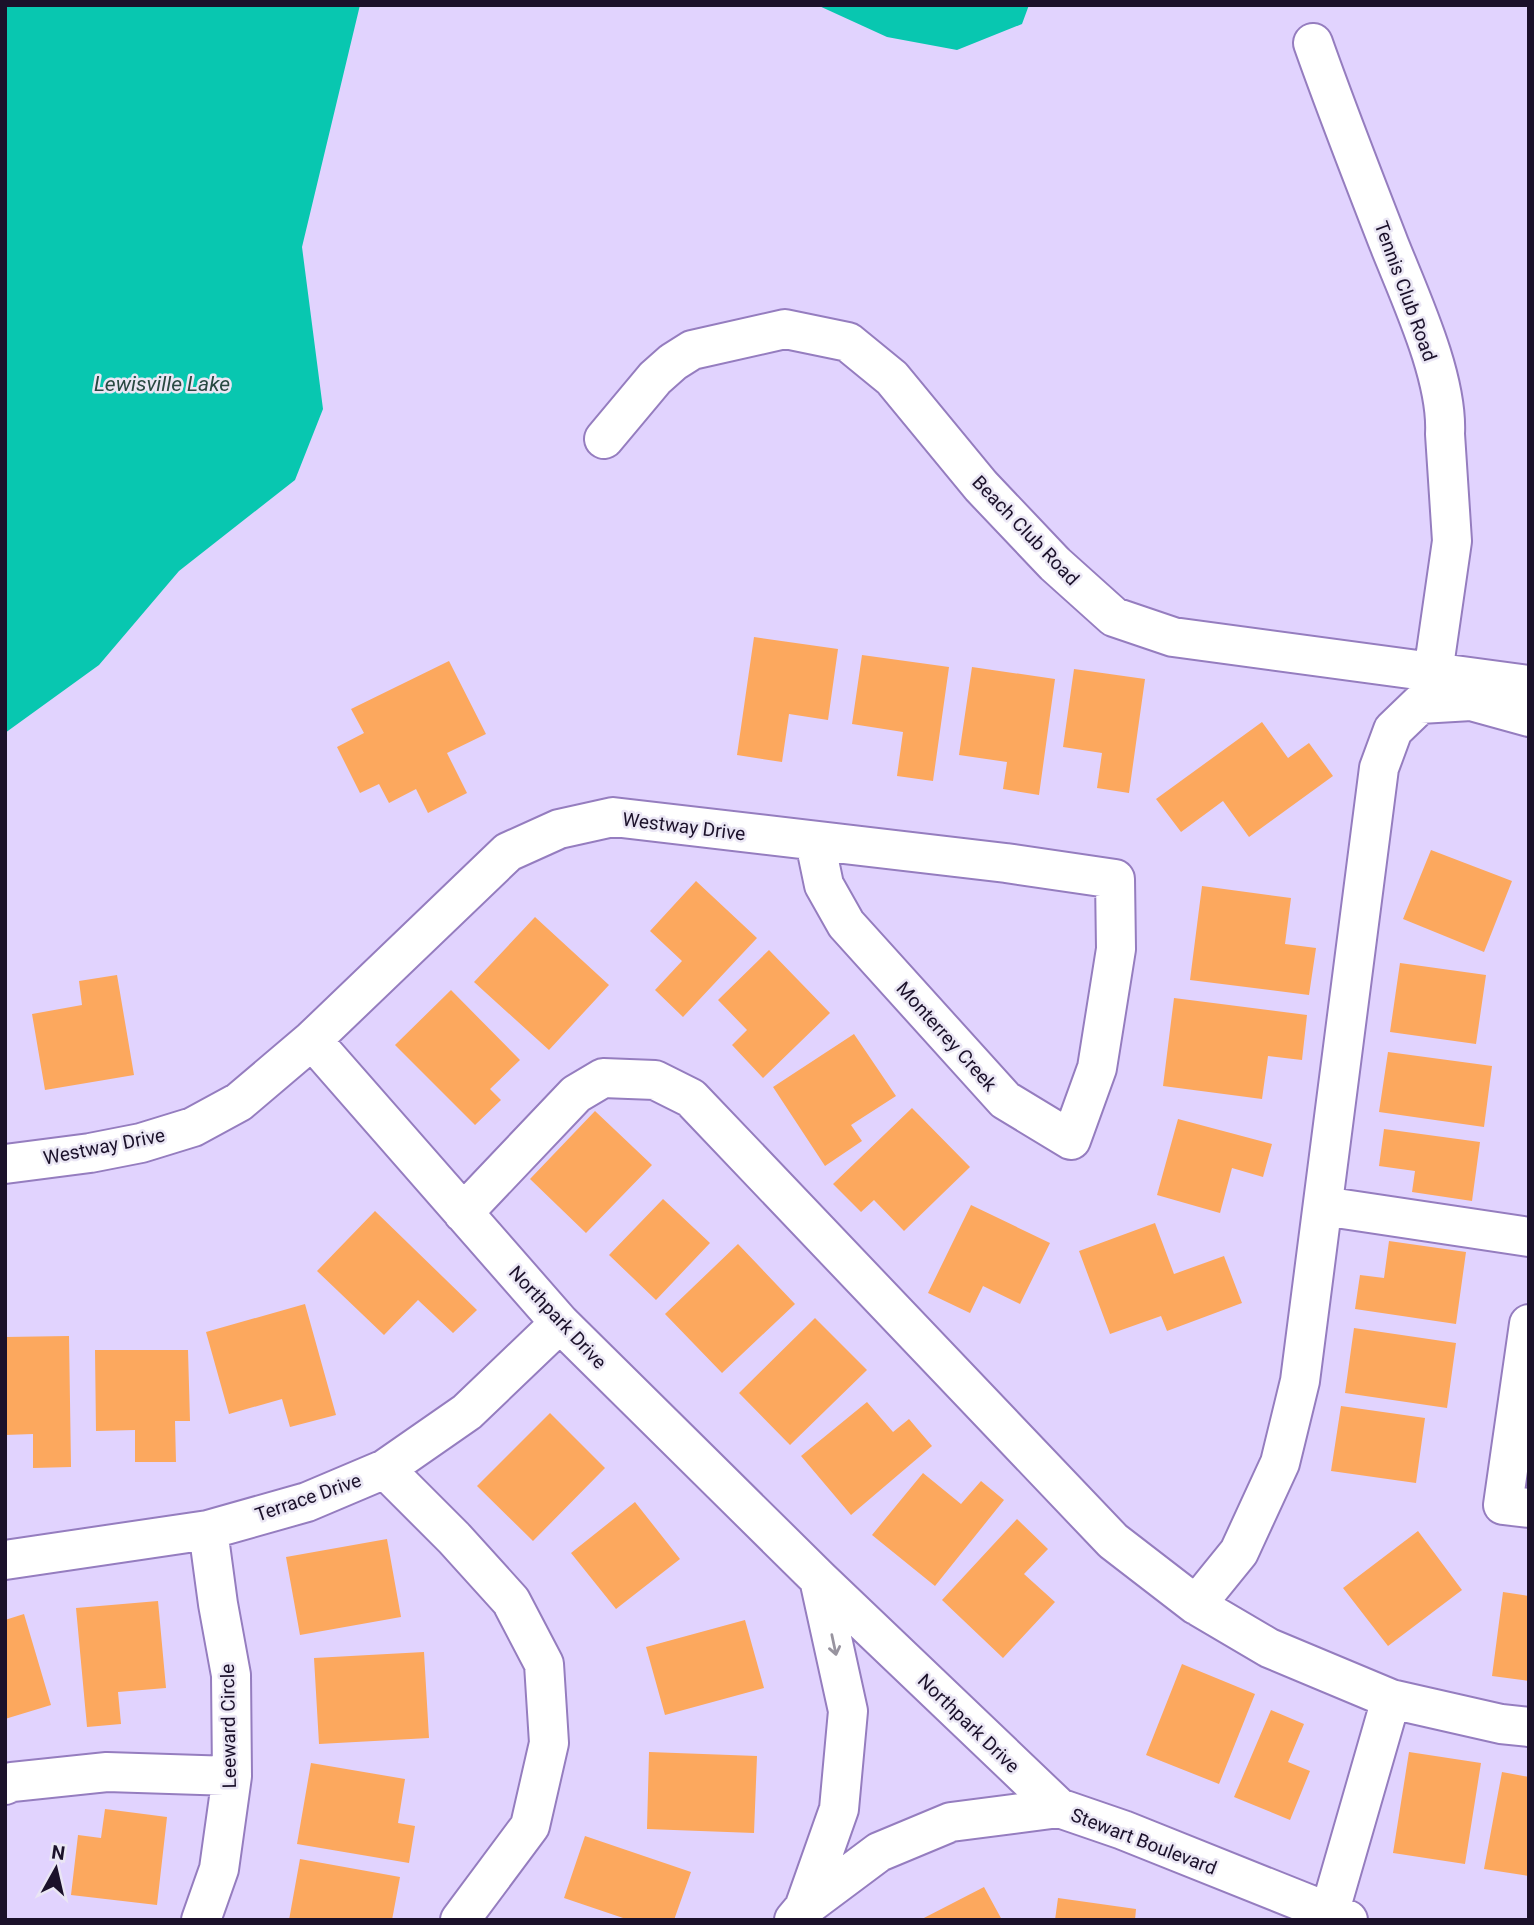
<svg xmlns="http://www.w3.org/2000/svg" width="1534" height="1925" font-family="Roboto,sans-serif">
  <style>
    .water { fill: #08c7b0 }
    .building { fill: #fca85e }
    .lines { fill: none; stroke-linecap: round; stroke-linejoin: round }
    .minor-casing { stroke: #957dbf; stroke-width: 42 }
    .minor { stroke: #fff; stroke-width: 38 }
    .oneway { stroke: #98949f }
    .labels { text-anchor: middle; stroke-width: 5; stroke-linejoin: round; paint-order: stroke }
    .street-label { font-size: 19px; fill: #1b112a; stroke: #eae6f4 }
    .water-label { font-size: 21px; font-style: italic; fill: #284841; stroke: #eae6f4 }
  </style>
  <rect width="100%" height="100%" fill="#e1d3fe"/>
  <!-- water -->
  <path class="water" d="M 5,5 L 360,5 L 302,247 L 323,409 L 295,480 L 179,571 L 99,665 L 5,733 Z
    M 817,5 L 1029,5 L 1022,24 L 957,50 L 887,37 Z"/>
  <!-- building -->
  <path class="building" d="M 754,637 L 838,649 L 828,720 L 789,714 L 782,762 L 737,755 Z
    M 862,655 L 949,667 L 933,781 L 897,776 L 903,732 L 852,724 Z
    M 449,661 L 486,734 L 447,753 L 467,793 L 428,813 L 416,789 L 389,803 L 379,784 L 360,793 L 337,747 L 364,733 L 351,709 Z
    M 972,667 L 1055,679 L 1039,795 L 1003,789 L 1007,762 L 959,755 Z
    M 1074,669 L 1145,679 L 1129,793 L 1097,788 L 1102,753 L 1063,747 Z
    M 1262,722 L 1288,758 L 1309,743 L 1333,776 L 1249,837 L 1223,801 L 1181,832 L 1156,799 Z
    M 1431,850 L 1512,881 L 1484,952 L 1403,919 Z
    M 696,881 L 757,938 L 683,1017 L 655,990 L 682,961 L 650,931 Z
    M 1202,886 L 1291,898 L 1285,944 L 1316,948 L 1309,995 L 1190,980 Z
    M 535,917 L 609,985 L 549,1050 L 474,982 Z
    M 769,950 L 830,1013 L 763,1078 L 732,1045 L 747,1030 L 718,1000 Z
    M 1400,963 L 1486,975 L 1476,1044 L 1390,1032 Z
    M 117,975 L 134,1075 L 45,1090 L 32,1014 L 82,1005 L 79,981 Z
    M 451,990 L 520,1060 L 490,1089 L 501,1100 L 475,1125 L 395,1045 Z
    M 1174,998 L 1307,1015 L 1302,1060 L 1268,1056 L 1262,1099 L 1163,1086 Z
    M 854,1034 L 896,1096 L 851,1125 L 862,1141 L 825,1166 L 773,1087 Z
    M 1388,1052 L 1492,1066 L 1484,1127 L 1379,1112 Z
    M 912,1108 L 970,1167 L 904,1231 L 874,1200 L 861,1212 L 833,1184 Z
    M 595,1111 L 652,1165 L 586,1233 L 530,1179 Z
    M 1178,1119 L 1272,1144 L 1263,1177 L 1232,1168 L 1220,1213 L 1157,1195 Z
    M 1384,1129 L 1480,1142 L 1472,1201 L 1412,1192 L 1415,1171 L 1379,1166 Z
    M 663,1199 L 710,1243 L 656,1300 L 609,1255 Z
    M 971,1205 L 1050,1243 L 1020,1304 L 983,1286 L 970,1313 L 928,1293 Z
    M 375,1211 L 477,1310 L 453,1333 L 418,1300 L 384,1335 L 317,1271 Z
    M 1155,1223 L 1174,1274 L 1224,1256 L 1242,1303 L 1167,1331 L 1161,1316 L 1110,1334 L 1079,1251 Z
    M 1389,1241 L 1466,1252 L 1456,1324 L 1355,1309 L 1360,1275 L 1384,1278 Z
    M 738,1244 L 795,1304 L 722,1373 L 665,1314 Z
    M 305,1304 L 336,1415 L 290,1427 L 282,1399 L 229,1414 L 206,1332 Z
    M 815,1318 L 867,1370 L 790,1445 L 739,1393 Z
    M 1354,1328 L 1456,1343 L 1447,1408 L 1345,1393 Z
    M 69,1336 L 71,1467 L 33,1468 L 33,1434 L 5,1435 L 5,1337 Z
    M 95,1350 L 188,1350 L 190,1421 L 175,1421 L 176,1462 L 135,1462 L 135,1430 L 96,1431 Z
    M 867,1402 L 893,1432 L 909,1419 L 932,1446 L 851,1515 L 801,1456 Z
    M 1341,1406 L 1425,1418 L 1416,1483 L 1331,1471 Z
    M 550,1413 L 605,1468 L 533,1541 L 477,1486 Z
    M 923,1473 L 961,1504 L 981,1481 L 1004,1500 L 935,1586 L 872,1535 Z
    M 635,1502 L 680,1559 L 616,1609 L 571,1553 Z
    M 1017,1519 L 1048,1549 L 1024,1574 L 1055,1602 L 1003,1658 L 942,1600 Z
    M 1418,1531 L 1462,1590 L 1388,1646 L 1343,1588 Z
    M 387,1539 L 401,1617 L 300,1635 L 286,1557 Z
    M 1503,1592 L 1529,1596 L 1529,1681 L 1492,1676 Z
    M 158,1601 L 166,1688 L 118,1692 L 121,1724 L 87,1727 L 76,1608 Z
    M 24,1614 L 51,1705 L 5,1719 L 5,1620 Z
    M 745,1620 L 764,1688 L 665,1715 L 646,1647 Z
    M 424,1652 L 429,1738 L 319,1744 L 314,1658 Z
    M 1182,1664 L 1255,1694 L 1219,1784 L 1146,1755 Z
    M 1271,1710 L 1304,1724 L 1288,1762 L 1310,1771 L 1290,1820 L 1234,1797 Z
    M 649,1752 L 757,1756 L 754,1833 L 647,1829 Z
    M 1409,1752 L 1481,1763 L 1465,1864 L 1393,1853 Z
    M 311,1763 L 405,1779 L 398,1823 L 415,1826 L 409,1863 L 297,1844 Z
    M 1502,1772 L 1529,1777 L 1529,1876 L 1484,1869 Z
    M 105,1809 L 167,1817 L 157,1905 L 71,1895 L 78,1835 L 101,1838 Z
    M 585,1836 L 691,1872 L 674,1920 L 629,1920 L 564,1898 Z
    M 300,1859 L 400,1877 L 392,1920 L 289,1920 Z
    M 984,1887 L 1002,1920 L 920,1920 Z
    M 1058,1898 L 1136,1909 L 1135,1920 L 1055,1920 Z"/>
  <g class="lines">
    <!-- minor casing -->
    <g class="minor-casing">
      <path id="minor" d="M 1313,43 C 1337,111 1363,177 1389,244 C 1410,297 1448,377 1445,434 L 1452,541 L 1433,673
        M 604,439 L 655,378 L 673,362 L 692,350 L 785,329 L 848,342 L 892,378 L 981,486 L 1055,564 L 1114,617 L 1173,637 L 1529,685
        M 312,1040 L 560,1323 L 819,1579 L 1059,1808
        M 5,1164 L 90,1153 L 141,1143 L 193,1127 L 239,1102 L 312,1040 L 508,852 L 559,829 L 613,817 L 1006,863 L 1115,879 L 1116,949 L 1097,1068 L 1071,1140 L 1005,1100 L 846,924 L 824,885 L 815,842
        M 1323,1206 L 1529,1237
        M 463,1213 L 576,1094 L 603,1078 L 655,1080 L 691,1098 L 1113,1541 L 1196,1605 L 1269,1648 L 1391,1699 L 1501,1724 L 1529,1727
        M 1529,1324 L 1503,1505 L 1529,1508
        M 385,1469 L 454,1538 L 511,1601 L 544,1664 L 549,1743 L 530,1826 L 460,1920
        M 5,1560 L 208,1530 L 307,1502 L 385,1469 L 467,1412 L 560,1323
        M 1196,1605 L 1239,1552 L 1280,1463 L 1300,1381 L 1379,768 L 1393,730 L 1420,704 L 1471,701 L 1529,717
        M 5,1785 L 12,1782 L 107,1772 L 232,1776
        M 804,1908 L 839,1809 L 848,1711 L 819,1579
        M 1329,1914 L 1391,1699
        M 201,1920 L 219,1869 L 232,1776 L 231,1675 L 218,1604 L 208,1530
        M 794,1920 L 804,1908 L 879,1852 L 951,1822 L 1059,1808 L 1123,1830 L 1348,1920"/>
    </g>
    <!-- minor -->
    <use href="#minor" class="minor"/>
  </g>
  <!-- one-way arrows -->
  <defs><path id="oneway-shaft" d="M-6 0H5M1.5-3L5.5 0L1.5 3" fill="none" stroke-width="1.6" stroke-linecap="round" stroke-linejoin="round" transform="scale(1.75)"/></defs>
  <use class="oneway" href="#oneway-shaft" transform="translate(834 1645) rotate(78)"/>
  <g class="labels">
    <!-- street labels -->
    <g class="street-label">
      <text transform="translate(1406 291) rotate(70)" y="7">Tennis Club Road</text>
      <text transform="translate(1026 530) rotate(46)" y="7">Beach Club Road</text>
      <text transform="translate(684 826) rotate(7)" y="7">Westway Drive</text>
      <text transform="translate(947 1036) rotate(48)" y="7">Monterrey Creek</text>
      <text transform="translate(104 1146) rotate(-11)" y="7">Westway Drive</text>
      <text transform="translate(558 1317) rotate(47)" y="7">Northpark Drive</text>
      <text transform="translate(308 1497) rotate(-19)" y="7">Terrace Drive</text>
      <text transform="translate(969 1723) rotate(44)" y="7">Northpark Drive</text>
      <text transform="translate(228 1726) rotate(-91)" y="7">Leeward Circle</text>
      <text transform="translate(1144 1841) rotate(21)" y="7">Stewart Boulevard</text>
    </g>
    <!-- water labels -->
    <g class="water-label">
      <text x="162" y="391">Lewisville Lake</text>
    </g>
  </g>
  <!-- border -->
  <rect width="1534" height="1925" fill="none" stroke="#1b112a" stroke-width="14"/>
  <!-- north arrow -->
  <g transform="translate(56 1869) rotate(8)" stroke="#eae6f4" stroke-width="5" paint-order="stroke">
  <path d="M0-5L12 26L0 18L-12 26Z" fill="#1b112a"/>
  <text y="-10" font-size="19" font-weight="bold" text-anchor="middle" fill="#1b112a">N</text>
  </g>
</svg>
